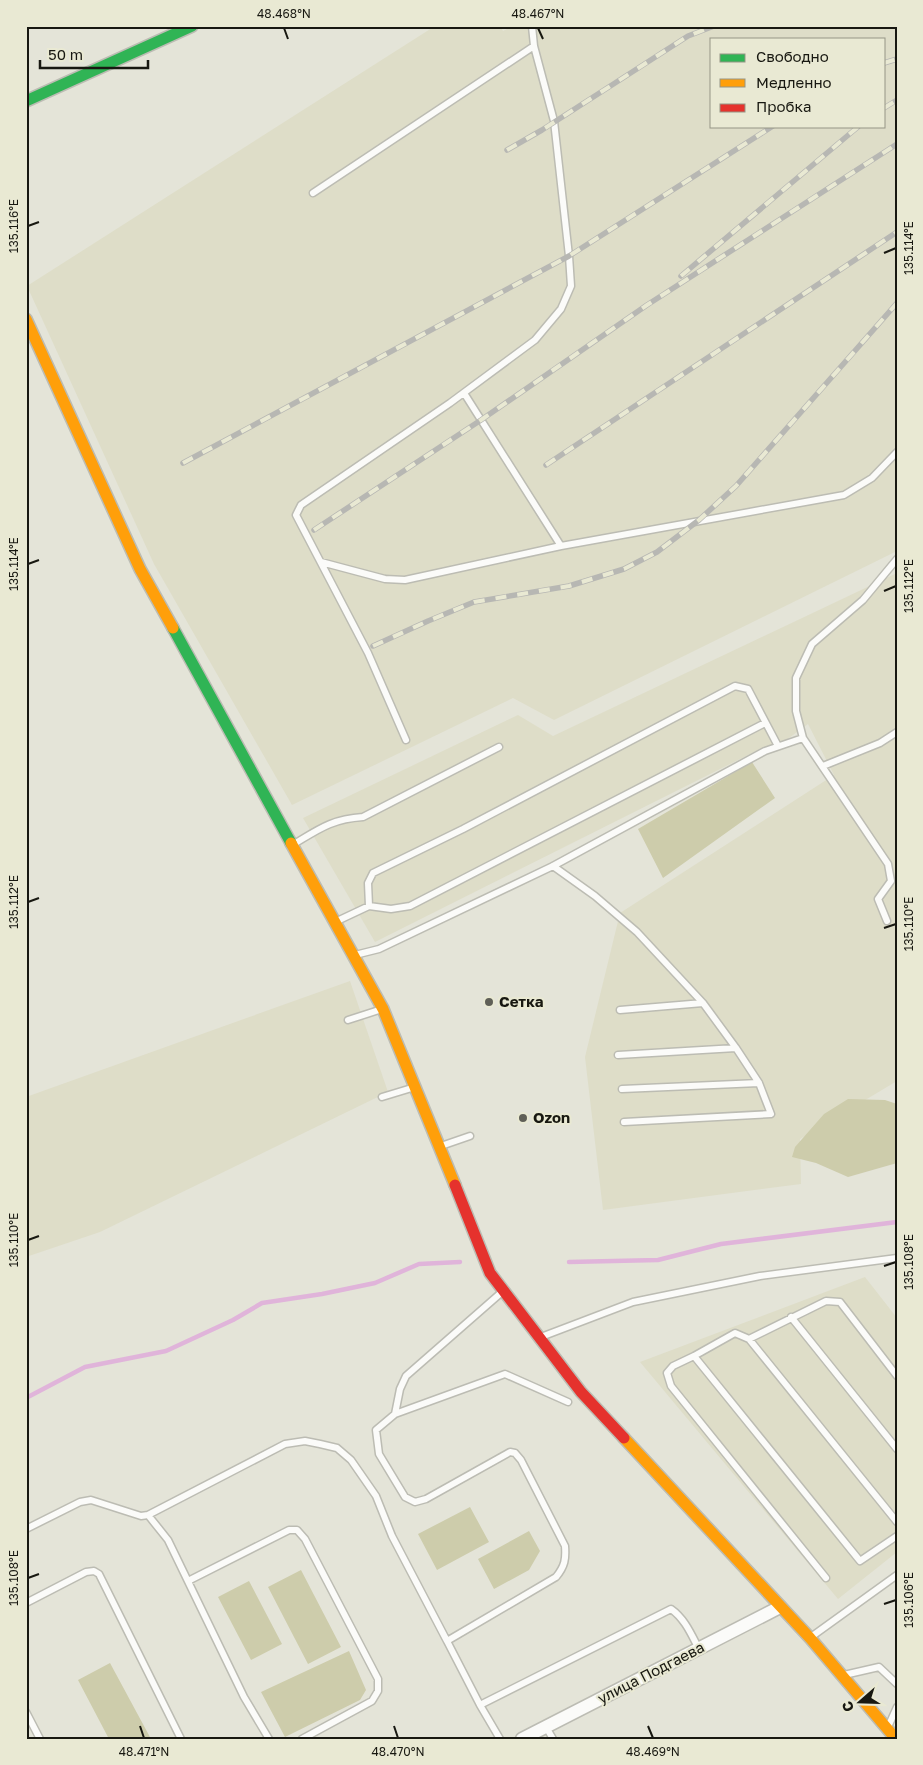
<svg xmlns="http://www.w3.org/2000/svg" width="923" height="1765" font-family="'Golos Text',sans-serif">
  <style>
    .built { fill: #deddc8; fill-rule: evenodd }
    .green { fill: #cdccab }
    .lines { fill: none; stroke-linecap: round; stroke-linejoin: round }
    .stream { stroke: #e0b4da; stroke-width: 4.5 }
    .lane-casing { stroke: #bcbcb3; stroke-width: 9 }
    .street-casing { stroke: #bcbcb3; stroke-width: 15 }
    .fast-casing { stroke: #bcbcb3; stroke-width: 14 }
    .slow-casing { stroke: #bcbcb3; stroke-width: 14 }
    .jam-casing { stroke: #bcbcb3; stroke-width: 14 }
    .lane { stroke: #fbfbf9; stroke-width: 6 }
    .street { stroke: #fbfbf9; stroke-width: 12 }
    .fast { stroke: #30b455; stroke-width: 11 }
    .slow { stroke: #ff9f0a; stroke-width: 11 }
    .jam { stroke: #e5322d; stroke-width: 11 }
    .rail-casing { stroke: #b7b7b3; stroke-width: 5.5 }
    .rail { stroke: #e9e9d3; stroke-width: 4; stroke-dasharray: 11; stroke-linecap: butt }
    .ticks { fill: none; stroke: #181811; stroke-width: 2 }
    .poi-dot { fill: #5f5f57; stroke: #e9e9d3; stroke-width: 2 }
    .labels { text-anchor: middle; stroke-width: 4; stroke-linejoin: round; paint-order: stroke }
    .poi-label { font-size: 15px; font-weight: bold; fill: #181811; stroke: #e9e9d3; text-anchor: start }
    .street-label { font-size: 15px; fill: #181811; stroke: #e9e9d3 }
    .neatline { fill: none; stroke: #181811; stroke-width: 2 }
    .ticks-label { font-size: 12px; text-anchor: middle; fill: #181811 }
  </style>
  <rect width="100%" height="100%" fill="#e4e4d8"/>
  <!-- built -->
  <path class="built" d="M 435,26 L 500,26 L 503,31 L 513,26 L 897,26 L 897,551 L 554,720 L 513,698 L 292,805 L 154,564 L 27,286 ZM 712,39 L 884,39 L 884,126 L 712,126 Z
    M 897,573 L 897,1081 L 800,1139 L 801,1184 L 603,1210 L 585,1057 L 620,913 L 834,775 L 808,724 L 778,746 L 764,747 L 375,942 L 303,818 L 518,715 L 553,736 Z
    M 350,981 L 388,1092 L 100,1232 L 26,1257 L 26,1097 Z
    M 865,1277 L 897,1318 L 897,1552 L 838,1599 L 640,1362 Z"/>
  <!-- green -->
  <path class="green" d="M 752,762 L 775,798 L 663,878 L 638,829 Z
    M 848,1099 L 885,1100 L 897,1104 L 897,1163 L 848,1177 L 816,1163 L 792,1157 L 795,1147 L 824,1114 Z
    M 470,1507 L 489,1542 L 437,1570 L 418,1534 Z
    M 529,1531 L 540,1551 L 529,1570 L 494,1589 L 478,1559 Z
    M 301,1570 L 341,1647 L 308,1664 L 268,1587 Z
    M 249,1581 L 282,1644 L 251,1660 L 218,1597 Z
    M 349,1651 L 366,1690 L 360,1700 L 285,1737 L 261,1692 Z
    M 110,1663 L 151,1739 L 109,1739 L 78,1680 Z"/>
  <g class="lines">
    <!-- stream -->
    <path class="stream" d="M 569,1262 L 658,1260 L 721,1244 L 897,1222
      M 26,1398 L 85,1367 L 166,1351 L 233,1320 L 262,1303 L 322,1294 L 375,1283 L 419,1264 L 460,1262"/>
    <!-- lane casing -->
    <g class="lane-casing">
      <path id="lane" d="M 313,193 L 534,46
        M 464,393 L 561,546 L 844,495 L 872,478 L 897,452
        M 321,562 L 385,579 L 405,580 L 561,546
        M 406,740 L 368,653 L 296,515 L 301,505 L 450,403 L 535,340 L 561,309 L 571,286 L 569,256 L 554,121 L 534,46 L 532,26
        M 823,766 L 880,743 L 897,732
        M 294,844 C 319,829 332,819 363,817 L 499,747
        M 553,866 L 595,896 L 637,932 L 703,1003 L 736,1048 L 759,1083 L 771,1114 L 624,1122
        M 369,906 L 391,909 L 410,906 L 765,723
        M 887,921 L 878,899 L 891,881 L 888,864 L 803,738 L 796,711 L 796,678 L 812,644 L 863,600 L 897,559
        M 335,922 L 369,906 L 368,883 L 373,873 L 463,829 L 735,686 L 748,689 L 778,746
        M 355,955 L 379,949 L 553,866 L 765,751 L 803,738
        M 620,1010 L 703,1003
        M 348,1020 L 382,1009
        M 618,1055 L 736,1048
        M 622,1089 L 759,1083
        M 382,1097 L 415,1087
        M 441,1146 L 470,1136
        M 791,1317 L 897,1449
        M 541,1337 L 633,1302 L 760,1276 L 897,1258
        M 749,1339 L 897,1522
        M 694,1356 L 860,1561 L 897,1536
        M 395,1414 L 505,1374 L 568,1402
        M 148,1515 L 285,1444 L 305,1441 L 320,1444 L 337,1448 L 351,1460 L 376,1496 L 392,1536 L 447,1641
        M 26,1529 L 80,1502 L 91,1500 L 141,1516 L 148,1515 L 168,1540 L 244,1697 L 269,1739
        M 826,1578 L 671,1386 L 667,1373 L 673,1366 L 694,1356 L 735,1333 L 749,1339 L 826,1301 L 840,1302 L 897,1376
        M 188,1581 L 289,1530 L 297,1530 L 305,1539 L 378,1679 L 378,1691 L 372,1701 L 302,1739
        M 26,1603 L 86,1572 L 94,1571 L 99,1574 L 181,1739
        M 811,1637 L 897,1575
        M 844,1675 L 879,1667 L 897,1684
        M 480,1705 L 671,1609 C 685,1619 691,1634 699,1649
        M 26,1712 L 40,1739
        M 546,1727 L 553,1739
        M 888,1727 L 897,1707
        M 500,1739 L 480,1705 L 447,1641 L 556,1577 C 565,1566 566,1559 565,1546 L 521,1460 L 515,1453 L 510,1452 L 426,1499 L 415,1502 L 405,1497 L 379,1454 L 376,1430 L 395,1414 L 400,1389 L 406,1376 L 502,1292"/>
    </g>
    <!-- street casing -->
    <g class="street-casing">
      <path id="street" d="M 522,1739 L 780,1607"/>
    </g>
    <!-- fast casing -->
    <g class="fast-casing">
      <path id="fast" d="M 26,101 L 192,26
        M 173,628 L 291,843"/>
    </g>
    <!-- slow casing -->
    <g class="slow-casing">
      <path id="slow" d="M 26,319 L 140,569 L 173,628
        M 291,843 L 383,1009 L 455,1185
        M 624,1438 L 810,1638 L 896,1739"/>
    </g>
    <!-- jam casing -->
    <g class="jam-casing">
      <path id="jam" d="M 455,1185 L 490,1273 L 581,1392 L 624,1438"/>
    </g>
    <!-- lane -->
    <use href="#lane" class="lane"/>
    <!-- street -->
    <use href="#street" class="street"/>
    <!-- fast -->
    <use href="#fast" class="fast"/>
    <!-- slow -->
    <use href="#slow" class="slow"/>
    <!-- jam -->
    <use href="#jam" class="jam"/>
    <!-- rail casing -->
    <g class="rail-casing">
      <path id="rail" d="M 884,63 L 897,59
        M 884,108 L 897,100
        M 507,150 L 542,130 L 688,36 L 714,26
        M 681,276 L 859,126
        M 183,463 L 569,256 L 773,126
        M 546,465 L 897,232
        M 314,530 L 481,420 L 647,305 L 897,144
        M 373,646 L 428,621 L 474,602 L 569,586 L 624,569 L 657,552 L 699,520 L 736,486 L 897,303"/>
    </g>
    <!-- rail -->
    <use href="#rail" class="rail"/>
  </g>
  <!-- ticks -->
  <path class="ticks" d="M 284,28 L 288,39M 538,28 L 543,39M 28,226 L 39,222M 884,253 L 896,248M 28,564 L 39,560M 884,591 L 896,586M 28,902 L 39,898M 884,928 L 896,924M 28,1240 L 39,1236M 884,1266 L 896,1262M 28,1578 L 39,1574M 884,1604 L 896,1600M 140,1726 L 144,1738M 394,1726 L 398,1738M 648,1726 L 653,1738"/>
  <!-- markers -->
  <g class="poi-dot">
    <circle cx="489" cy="1002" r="5"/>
    <circle cx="523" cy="1118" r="5"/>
  </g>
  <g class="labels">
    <!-- poi labels -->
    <g class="poi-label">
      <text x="499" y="1007">Сетка</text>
      <text x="533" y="1123">Ozon</text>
    </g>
    <!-- street labels -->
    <g class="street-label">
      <text transform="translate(651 1673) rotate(-27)" y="5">улица Подгаева</text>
    </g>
  </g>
  <!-- border -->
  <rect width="923" height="1765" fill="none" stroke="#e9e9d3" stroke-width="55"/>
  <!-- legend -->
  <rect x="710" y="38" width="175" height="90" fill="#e9e9d3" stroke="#959585"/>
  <rect x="720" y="54" width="25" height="8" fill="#30b455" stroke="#959585"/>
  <text x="756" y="62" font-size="15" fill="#181811">Свободно</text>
  <rect x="720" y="79" width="25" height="8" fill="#ff9f0a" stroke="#959585"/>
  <text x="756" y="88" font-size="15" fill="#181811">Медленно</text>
  <rect x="720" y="104" width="25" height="8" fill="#e5322d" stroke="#959585"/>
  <text x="756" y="112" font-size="15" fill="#181811">Пробка</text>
  <!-- north arrow -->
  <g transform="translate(860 1702) rotate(250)" stroke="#e9e9d3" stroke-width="4" paint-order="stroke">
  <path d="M0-4L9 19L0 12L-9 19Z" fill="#181811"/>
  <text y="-8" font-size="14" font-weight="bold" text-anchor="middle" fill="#181811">С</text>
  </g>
  <!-- scale -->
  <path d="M40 60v8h108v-8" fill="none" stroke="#181811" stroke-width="2.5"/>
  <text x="48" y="60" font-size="15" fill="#181811" stroke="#e9e9d3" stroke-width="4" paint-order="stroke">50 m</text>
  <rect x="28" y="28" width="868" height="1710" class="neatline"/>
  <g class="ticks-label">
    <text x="284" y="18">48.468°N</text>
    <text x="538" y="18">48.467°N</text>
    <text transform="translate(14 226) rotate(-90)" y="4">135.116°E</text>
    <text transform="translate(909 248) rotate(-90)" y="4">135.114°E</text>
    <text transform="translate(14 564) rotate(-90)" y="4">135.114°E</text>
    <text transform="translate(909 586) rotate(-90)" y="4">135.112°E</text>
    <text transform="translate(14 902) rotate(-90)" y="4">135.112°E</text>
    <text transform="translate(909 924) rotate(-90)" y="4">135.110°E</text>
    <text transform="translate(14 1240) rotate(-90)" y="4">135.110°E</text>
    <text transform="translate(909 1262) rotate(-90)" y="4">135.108°E</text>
    <text transform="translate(14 1578) rotate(-90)" y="4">135.108°E</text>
    <text transform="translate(909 1600) rotate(-90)" y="4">135.106°E</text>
    <text x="144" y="1756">48.471°N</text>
    <text x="398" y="1756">48.470°N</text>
    <text x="653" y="1756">48.469°N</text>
  </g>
</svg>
